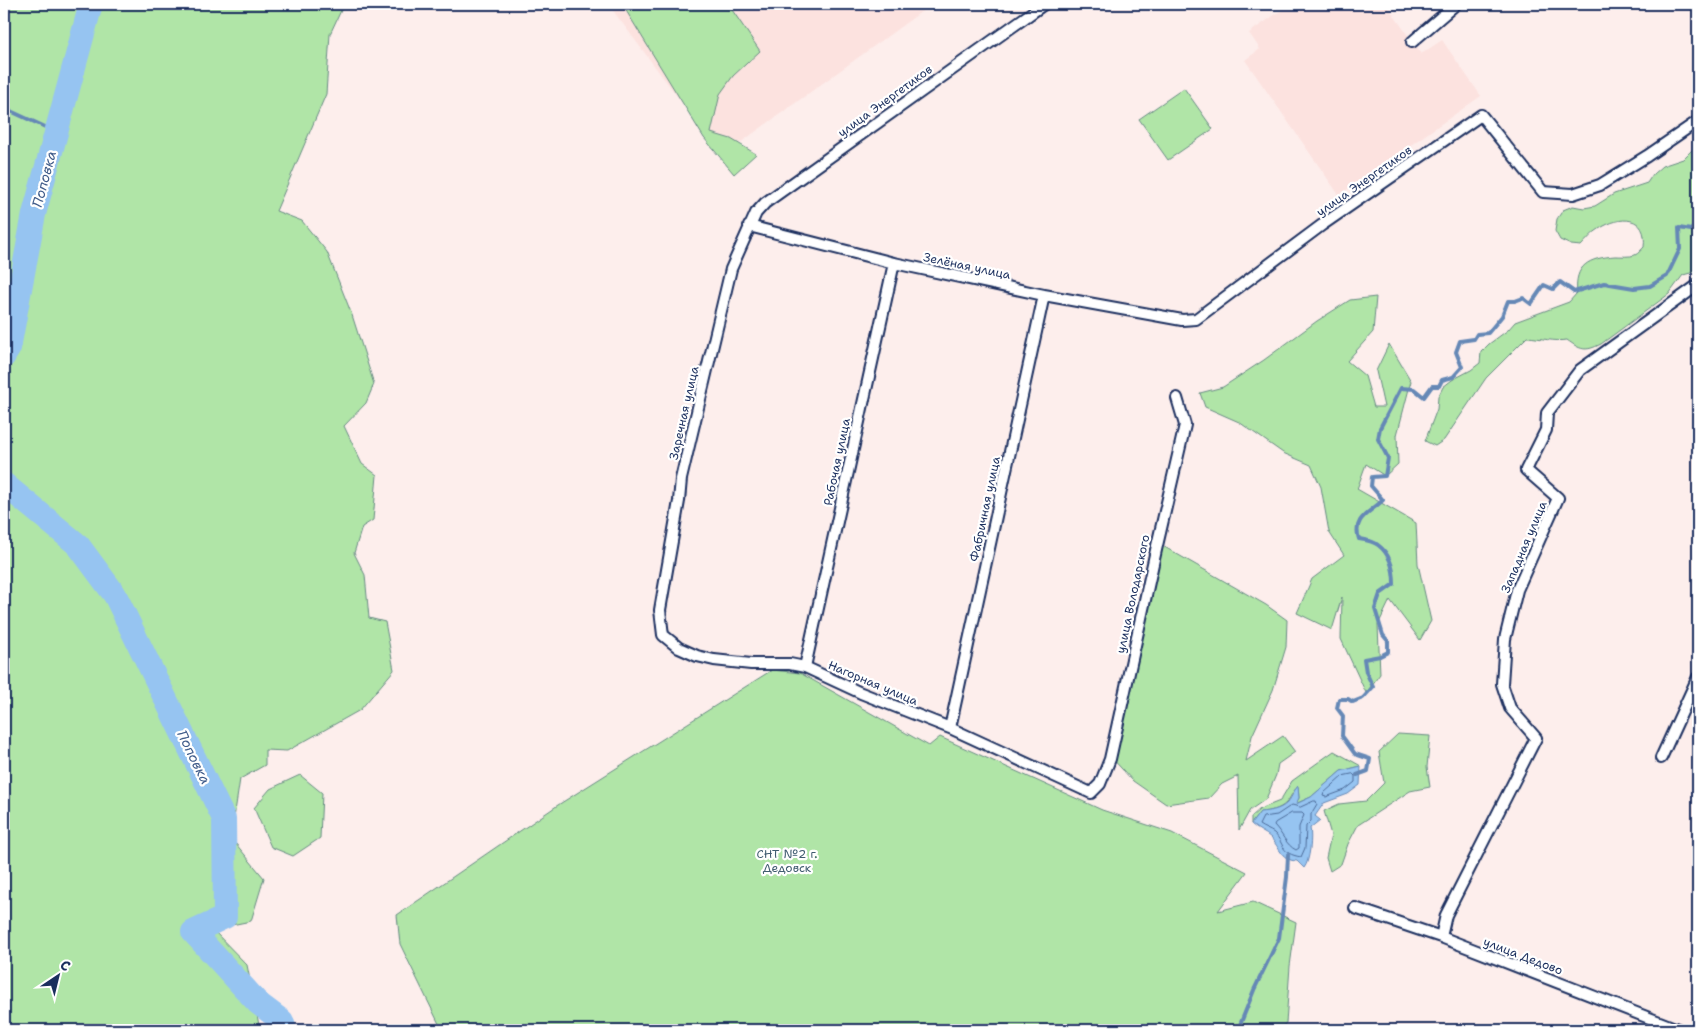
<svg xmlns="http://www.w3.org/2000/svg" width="1702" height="1034" font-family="'Shantell Sans',sans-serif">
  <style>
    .built { fill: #fce2df }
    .green { fill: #b0e5a7; stroke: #668a82 }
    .water { fill: #96c4f1; stroke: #6588b6 }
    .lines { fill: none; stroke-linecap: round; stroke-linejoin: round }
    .shore { stroke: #4c6b99; stroke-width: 1 }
    .stream { stroke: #6588b6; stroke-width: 4 }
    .river { stroke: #96c4f1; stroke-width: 24 }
    .minor-casing { stroke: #1b2f5e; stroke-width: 14 }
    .minor { stroke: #fff; stroke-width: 10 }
    .labels { text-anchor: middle; stroke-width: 4.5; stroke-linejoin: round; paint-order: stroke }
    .street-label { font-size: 12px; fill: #1b2f5e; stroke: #fff }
    .park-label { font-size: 12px; fill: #405c70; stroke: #fff }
    .water-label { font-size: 14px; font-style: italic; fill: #405c8a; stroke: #fff }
  </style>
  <rect width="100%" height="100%" fill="#fdeeec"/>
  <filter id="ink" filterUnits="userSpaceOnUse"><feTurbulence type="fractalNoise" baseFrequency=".02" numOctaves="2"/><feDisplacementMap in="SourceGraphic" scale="10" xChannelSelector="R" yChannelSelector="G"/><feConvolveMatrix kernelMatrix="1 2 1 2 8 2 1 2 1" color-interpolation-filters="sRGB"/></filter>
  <g filter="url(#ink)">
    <!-- built -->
    <path class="built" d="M 608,4 L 932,4 L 722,156 Z
      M 1290,4 L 1386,4 L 1421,54 L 1442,40 L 1481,96 L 1339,195 L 1245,60 L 1260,49 L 1249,33 Z"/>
    <!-- green -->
    <path class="green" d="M 4,4 L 344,4 L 330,34 L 326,94 L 276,211 L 302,221 L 327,252 L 352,315 L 374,384 L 366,403 L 344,426 L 362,464 L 377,475 L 373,520 L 362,527 L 354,553 L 365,575 L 369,618 L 385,622 L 394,670 L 360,710 L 287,751 L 265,750 L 265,765 L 240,779 L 231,838 L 264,878 L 251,921 L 212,929 L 247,965 L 260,1030 L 4,1030 Z
      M 622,4 L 728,4 L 760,51 L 733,76 L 720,94 L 711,133 L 731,139 L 756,154 L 734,174 L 704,138 Z
      M 1184,88 L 1213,129 L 1168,160 L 1139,119 Z
      M 1698,144 L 1698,271 L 1683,275 L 1669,294 L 1601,344 C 1585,352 1581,350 1567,340 C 1554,342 1541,338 1527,337 L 1486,378 L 1444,440 L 1435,446 L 1425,441 L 1437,409 L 1438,397 L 1443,387 L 1452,380 L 1471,370 L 1480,363 L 1481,352 L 1489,344 L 1508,330 L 1515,322 L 1569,302 L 1577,293 C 1574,265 1589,258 1615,256 C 1621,256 1630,257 1635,255 C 1638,254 1642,249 1644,247 C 1648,215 1620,215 1599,229 C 1592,233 1587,240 1581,246 L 1571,245 L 1560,240 L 1555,231 L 1557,219 L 1563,210 L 1573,206 L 1584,208 L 1595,206 L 1614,194 L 1647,183 L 1653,174 L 1662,166 L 1683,159 Z
      M 1376,297 L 1373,332 L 1347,361 L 1365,376 L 1374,407 L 1384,407 L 1376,371 L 1389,344 L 1411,381 L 1397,435 L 1398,464 L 1385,476 L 1366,464 L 1357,489 L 1416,523 L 1418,564 L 1431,621 L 1420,640 L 1390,600 L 1378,625 L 1380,674 L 1366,693 L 1341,639 L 1342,597 L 1332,630 L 1297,613 L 1312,579 L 1344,555 L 1329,532 L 1321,487 L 1311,465 L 1283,453 L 1239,422 L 1205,407 L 1200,393 L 1223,387 L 1264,360 L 1317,321 L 1350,300 Z
      M 1161,545 L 1266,605 L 1287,620 L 1286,647 L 1273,690 L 1252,736 L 1246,761 L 1283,736 L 1295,752 L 1278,764 L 1276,775 L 1266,799 L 1250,810 L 1239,830 L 1238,776 L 1222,784 L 1209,798 L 1166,804 L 1133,781 L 1110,756 Z
      M 772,670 L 800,673 L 929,746 L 940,737 L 1102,810 L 1172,833 L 1247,872 L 1218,911 L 1253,902 L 1296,922 L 1290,966 L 1286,1023 L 1278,1030 L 442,1030 L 400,944 L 397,915 L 558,805 Z
      M 1398,734 L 1430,736 L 1427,767 L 1430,787 L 1410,791 L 1358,825 L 1348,844 L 1341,864 L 1330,871 L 1326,858 L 1331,835 L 1324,811 L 1339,804 L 1366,801 L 1384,783 L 1379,752 Z
      M 1334,751 L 1361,766 L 1341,771 L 1311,797 L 1295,804 L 1299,798 L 1298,787 C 1292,791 1291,798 1286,803 C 1279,810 1270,811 1260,812 L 1251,824 L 1251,817 L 1260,809 L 1280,801 L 1292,781 Z
      M 300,775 L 322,793 L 320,838 L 293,856 L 271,847 L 254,808 L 270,789 Z"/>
    <!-- water -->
    <path class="water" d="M 1361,766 L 1360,785 L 1348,794 L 1324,803 L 1315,816 L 1320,820 L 1310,828 C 1312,837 1310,861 1304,868 L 1297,861 C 1282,861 1280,848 1271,838 C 1266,833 1257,830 1251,824 L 1260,812 C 1270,811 1280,810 1287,803 C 1292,798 1293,791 1298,786 L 1299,798 L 1296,804 L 1311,797 L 1341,771 Z"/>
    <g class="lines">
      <!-- shore -->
      <path class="shore" d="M 1353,774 L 1355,776 L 1355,782 L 1345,790 L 1326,797 L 1323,796 L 1324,793 L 1343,776 Z
        M 1314,801 L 1316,801 L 1317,804 L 1311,814 L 1311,821 L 1306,826 L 1305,848 L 1301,857 C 1279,853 1286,845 1274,833 C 1270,830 1263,828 1259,825 L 1263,817 L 1277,815 L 1292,805 L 1300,807 Z
        M 1292,813 L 1302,813 L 1304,815 L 1299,827 L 1299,848 L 1296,850 C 1286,845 1282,833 1274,825 L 1275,823 Z"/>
      <!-- stream -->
      <path class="stream" d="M 4,108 L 56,132
        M 1357,775 L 1368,771 L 1370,759 L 1355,754 L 1342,736 L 1343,716 L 1337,708 L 1339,699 L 1348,699 L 1353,702 L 1363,698 L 1373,687 L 1366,672 L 1364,659 L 1380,656 L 1388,652 L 1388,641 L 1383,635 L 1375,609 L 1380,594 L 1394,584 C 1394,570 1390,554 1378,545 C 1373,541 1365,540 1359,539 C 1352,518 1370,513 1383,500 L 1371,486 L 1372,477 L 1385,476 L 1388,458 L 1378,439 L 1380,428 L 1401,388 L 1414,389 L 1424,397 L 1432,386 L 1439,386 L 1442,380 L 1453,377 L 1462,367 L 1456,352 L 1460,341 L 1474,339 L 1477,334 L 1488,333 L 1502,316 L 1508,301 L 1515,301 L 1523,298 L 1531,304 L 1544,285 L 1553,289 L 1560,282 L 1574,292 L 1604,283 L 1634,288 L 1650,286 L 1667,276 L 1680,249 L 1679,228 L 1691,230 L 1698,223
        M 1238,1030 L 1254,990 L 1279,938 L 1287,877 L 1288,855"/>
      <!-- river -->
      <path class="river" d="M 4,356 L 9,348 L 34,214 L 91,4
        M 4,484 L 78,545 L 115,595 L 224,819 L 225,917 L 193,932 L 258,1003 L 282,1021 L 285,1030"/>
      <!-- minor casing -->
      <g class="minor-casing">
        <path id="minor" d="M 1044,4 L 765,203 L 756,213 L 731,269 L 681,479 L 679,501 L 660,610 L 663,635 L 679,648 L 697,656 L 714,660 L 751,664 L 790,664 L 805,667 L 861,693 L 950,728 L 1091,793 L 1100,784 L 1110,759 L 1156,550 L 1185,425 L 1177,398
          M 1412,42 L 1456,4
          M 749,226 L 894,263 L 1044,295 L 1182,320 L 1196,319 L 1322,225 L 1481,115 L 1543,192 L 1573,194 L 1600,185 L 1647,156 L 1698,121
          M 805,667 L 894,263
          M 950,728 L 1044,295
          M 1661,758 L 1698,677
          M 1355,908 L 1441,937 L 1680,1030
          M 1441,937 L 1446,915 L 1536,738 L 1510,708 L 1502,684 L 1505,639 L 1517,590 L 1558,498 L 1526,470 L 1546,430 L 1547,413 L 1580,370 L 1698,285"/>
      </g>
      <!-- minor -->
      <use href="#minor" class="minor"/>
    </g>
  </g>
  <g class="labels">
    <!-- street labels -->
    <g class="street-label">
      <text transform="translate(885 101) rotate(-36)" y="4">улица Энергетиков</text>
      <text transform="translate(1364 181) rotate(-35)" y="4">улица Энергетиков</text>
      <text transform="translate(967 266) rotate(12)" y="4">Зелёная улица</text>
      <text transform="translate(684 413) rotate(-77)" y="4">Заречная улица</text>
      <text transform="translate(837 462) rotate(-78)" y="4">Рабочая улица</text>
      <text transform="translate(985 509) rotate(-78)" y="4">Фабричная улица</text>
      <text transform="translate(1524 547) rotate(-67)" y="4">Западная улица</text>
      <text transform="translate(1133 594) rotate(-78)" y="4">улица Володарского</text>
      <text transform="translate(873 683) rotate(23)" y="4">Нагорная улица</text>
      <text transform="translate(1523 956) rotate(21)" y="4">улица Дедово</text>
    </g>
    <!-- park labels -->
    <g class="park-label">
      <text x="787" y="858">СНТ №2 г.<tspan x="787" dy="14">Дедовск</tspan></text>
    </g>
    <!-- water labels -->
    <g class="water-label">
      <text transform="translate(44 179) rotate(-75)" y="5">Поповка</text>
      <text transform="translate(194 757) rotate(64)" y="5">Поповка</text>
    </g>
  </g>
  <!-- margin -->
  <rect width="1702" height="1034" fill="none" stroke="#fff" stroke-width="20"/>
  <rect x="10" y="10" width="1682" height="1014" fill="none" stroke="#1b2f5e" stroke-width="2" filter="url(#ink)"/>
  <!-- north arrow -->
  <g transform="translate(58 976) rotate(35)" stroke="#ffffff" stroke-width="4" paint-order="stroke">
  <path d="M0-4L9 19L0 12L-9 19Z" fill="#1b2f5e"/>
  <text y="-8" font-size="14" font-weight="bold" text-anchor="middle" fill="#1b2f5e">С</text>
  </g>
</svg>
